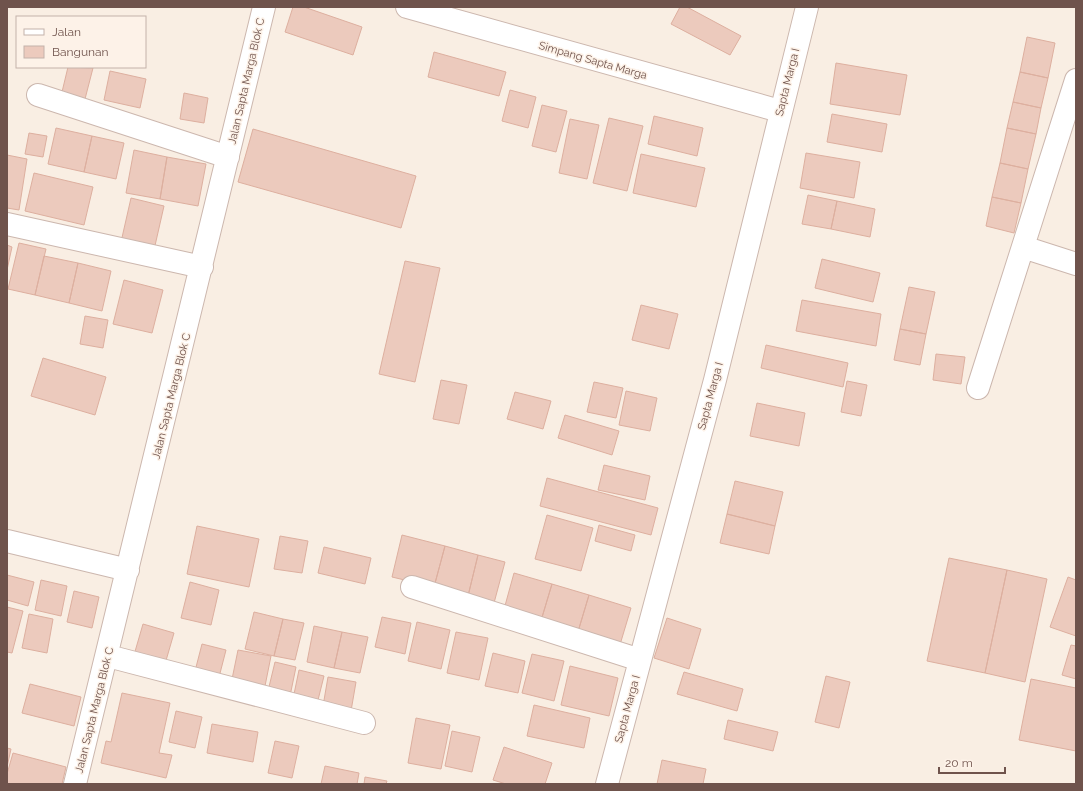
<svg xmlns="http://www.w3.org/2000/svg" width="1083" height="791" font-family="Raleway,sans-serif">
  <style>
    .building { fill: #eccabd; stroke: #ddaf9f }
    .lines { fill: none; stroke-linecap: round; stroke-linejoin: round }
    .minor-casing { stroke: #ccb7ae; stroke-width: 24 }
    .minor { stroke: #fff; stroke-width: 22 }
    .labels { text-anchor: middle; stroke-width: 3; stroke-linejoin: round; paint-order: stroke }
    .street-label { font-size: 11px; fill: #6f534c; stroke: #fdf2e8 }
  </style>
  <rect width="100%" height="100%" fill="#f9eee3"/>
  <!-- building -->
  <path class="building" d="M 293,7 L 304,7 L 362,27 L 353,55 L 285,32 Z
    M 680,7 L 687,7 L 741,36 L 730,55 L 671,24 Z
    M 1027,37 L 1055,43 L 1048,78 L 1020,72 Z
    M 434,52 L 506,72 L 499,96 L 428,77 Z
    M 836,63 L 907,75 L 900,115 L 830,104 Z
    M 68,67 L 93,68 L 85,99 L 62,92 Z
    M 110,71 L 146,79 L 140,108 L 104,100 Z
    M 1020,72 L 1048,78 L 1041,108 L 1013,102 Z
    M 510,90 L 536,97 L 528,128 L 502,121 Z
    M 184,93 L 208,98 L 204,123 L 180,119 Z
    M 1013,102 L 1041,108 L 1036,134 L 1007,128 Z
    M 542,105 L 567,111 L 556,152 L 532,146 Z
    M 832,114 L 887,124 L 882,152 L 827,142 Z
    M 654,116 L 703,128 L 697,156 L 648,144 Z
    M 609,118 L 643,126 L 627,191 L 593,183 Z
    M 570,119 L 599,125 L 587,179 L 559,173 Z
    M 56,128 L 92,136 L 84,172 L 48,164 Z
    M 1007,128 L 1036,134 L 1028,169 L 1000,163 Z
    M 253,129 L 416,176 L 401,228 L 238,182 Z
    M 29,133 L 47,136 L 43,157 L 25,154 Z
    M 92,136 L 124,143 L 116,179 L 84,172 Z
    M 134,150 L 167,157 L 160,199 L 126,193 Z
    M 806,153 L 860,162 L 854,198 L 800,188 Z
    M 641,154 L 705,168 L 696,207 L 633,193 Z
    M 7,155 L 27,159 L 19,210 L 7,208 Z
    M 167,157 L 206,164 L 198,206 L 160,199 Z
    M 1000,163 L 1028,169 L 1021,203 L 992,197 Z
    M 34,173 L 93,187 L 84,225 L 25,211 Z
    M 808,195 L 837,201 L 831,229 L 802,224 Z
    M 992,197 L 1021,203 L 1014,233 L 986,226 Z
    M 131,198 L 164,206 L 154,250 L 121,242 Z
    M 837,201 L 875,209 L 870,237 L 831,229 Z
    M 19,243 L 46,249 L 35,295 L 8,289 Z
    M 7,245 L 12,247 L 7,270 Z
    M 44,256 L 78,263 L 69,303 L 35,295 Z
    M 822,259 L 880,273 L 873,302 L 815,288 Z
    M 405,261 L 440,268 L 415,382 L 379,374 Z
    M 78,263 L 111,271 L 102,311 L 69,303 Z
    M 124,280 L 163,290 L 152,333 L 113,324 Z
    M 909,287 L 935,292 L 926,334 L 900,329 Z
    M 802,300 L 881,314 L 876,346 L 796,331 Z
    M 641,305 L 678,314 L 669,349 L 632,340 Z
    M 85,316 L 108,320 L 103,348 L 80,344 Z
    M 900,329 L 926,334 L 920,365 L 894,360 Z
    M 766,345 L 848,363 L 843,387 L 761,368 Z
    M 936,354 L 965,357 L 961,384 L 933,380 Z
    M 43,358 L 106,377 L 95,415 L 31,396 Z
    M 441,380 L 467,385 L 459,424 L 433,419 Z
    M 847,381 L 867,385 L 861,416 L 841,412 Z
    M 594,382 L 623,388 L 616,418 L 587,412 Z
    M 626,391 L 657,398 L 650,431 L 619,425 Z
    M 515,392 L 551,401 L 543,429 L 507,419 Z
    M 757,403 L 805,413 L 799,446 L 750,436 Z
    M 565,415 L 619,431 L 612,455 L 558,438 Z
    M 604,465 L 650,476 L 645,500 L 598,490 Z
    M 547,478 L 658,508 L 651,535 L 540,506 Z
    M 735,481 L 783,492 L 775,526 L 727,514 Z
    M 727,514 L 775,526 L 769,554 L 720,543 Z
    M 547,515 L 593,528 L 581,571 L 535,559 Z
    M 599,525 L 635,535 L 631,551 L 595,541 Z
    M 197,526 L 259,539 L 249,587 L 187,574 Z
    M 402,535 L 445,546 L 434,587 L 392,577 Z
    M 280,536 L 308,541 L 302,573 L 274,569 Z
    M 445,546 L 478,555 L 468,596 L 434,587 Z
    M 324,547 L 371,558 L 365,584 L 318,573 Z
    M 478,555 L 505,562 L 494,603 L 468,596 Z
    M 949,558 L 1007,570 L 985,673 L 927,661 Z
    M 1007,570 L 1047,579 L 1025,682 L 985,673 Z
    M 514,573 L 552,584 L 540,624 L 503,613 Z
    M 7,575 L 34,582 L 28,606 L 7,600 Z
    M 1068,577 L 1076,580 L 1076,636 L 1050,627 Z
    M 41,580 L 67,586 L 61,616 L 35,610 Z
    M 190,582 L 219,590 L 211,625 L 181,618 Z
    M 552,584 L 589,595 L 577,635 L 540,624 Z
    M 74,591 L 99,597 L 92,628 L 67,622 Z
    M 589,595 L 631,608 L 619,648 L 577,635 Z
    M 7,607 L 23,611 L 12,653 L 7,652 Z
    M 254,612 L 283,619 L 274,656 L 245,649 Z
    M 29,614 L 53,619 L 47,653 L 22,648 Z
    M 382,617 L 411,623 L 405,654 L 375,647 Z
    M 667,618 L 701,629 L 689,669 L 654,658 Z
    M 283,619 L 304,623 L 295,660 L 274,656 Z
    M 417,622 L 450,630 L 441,669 L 408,661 Z
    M 143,624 L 174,633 L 165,664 L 134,655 Z
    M 314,626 L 342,632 L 334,668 L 307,662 Z
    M 342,632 L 368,637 L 360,673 L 334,668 Z
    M 456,632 L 488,638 L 479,680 L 447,673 Z
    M 202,644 L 226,650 L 218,681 L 194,675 Z
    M 1071,645 L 1076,646 L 1076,679 L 1062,675 Z
    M 238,650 L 271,656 L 264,691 L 231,684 Z
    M 493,653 L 525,661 L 518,693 L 485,686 Z
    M 532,654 L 564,661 L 554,701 L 522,693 Z
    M 275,662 L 296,667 L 290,696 L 268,691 Z
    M 570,666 L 618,678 L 609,716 L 561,705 Z
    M 299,670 L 324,676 L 317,704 L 293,699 Z
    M 684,672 L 743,689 L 737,711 L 677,694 Z
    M 826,676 L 850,682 L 839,728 L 815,722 Z
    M 328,677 L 356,682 L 351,711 L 323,706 Z
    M 1031,679 L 1076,688 L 1076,751 L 1019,740 Z
    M 30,684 L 81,697 L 74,726 L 22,713 Z
    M 122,693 L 170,703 L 159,753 L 172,755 L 166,778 L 101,763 L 106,741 L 111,742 Z
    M 534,705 L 590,718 L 584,748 L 527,736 Z
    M 176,711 L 202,717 L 195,748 L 169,742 Z
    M 416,718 L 450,725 L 441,769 L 408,763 Z
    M 728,720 L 778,732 L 773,751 L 724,739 Z
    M 212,724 L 258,732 L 253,762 L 207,753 Z
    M 452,731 L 480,737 L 472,772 L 445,766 Z
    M 275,741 L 299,746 L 292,778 L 268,773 Z
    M 504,747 L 552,763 L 545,784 L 506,784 L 493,780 Z
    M 7,748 L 11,749 L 7,767 Z
    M 13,753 L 66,767 L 62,784 L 7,784 L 7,774 Z
    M 662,760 L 706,769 L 703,784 L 657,784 Z
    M 325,766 L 359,773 L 357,784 L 321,784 Z
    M 365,777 L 387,781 L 386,784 L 364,784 Z"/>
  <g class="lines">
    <!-- minor casing -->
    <g class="minor-casing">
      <path id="minor" d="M 407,7 L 780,111
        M 38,95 L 228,157
        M 7,224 L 202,267
        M 1023,247 L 1076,264
        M 978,388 L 1076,80
        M 7,541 L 128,570
        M 412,587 L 640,660
        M 108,656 L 364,723
        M 75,784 L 264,7
        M 607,784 L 715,380 L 807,7"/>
    </g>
    <!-- minor -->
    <use href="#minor" class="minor"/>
  </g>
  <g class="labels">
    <!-- street labels -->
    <g class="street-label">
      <text transform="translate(593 60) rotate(16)" y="4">Simpang Sapta Marga</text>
      <text transform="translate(246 81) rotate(-77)" y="4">Jalan Sapta Marga Blok C</text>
      <text transform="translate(787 82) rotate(-76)" y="4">Sapta Marga I</text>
      <text transform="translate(171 396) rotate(-76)" y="4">Jalan Sapta Marga Blok C</text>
      <text transform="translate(710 396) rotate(-75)" y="4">Sapta Marga I</text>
      <text transform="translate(627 709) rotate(-75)" y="4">Sapta Marga I</text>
      <text transform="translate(94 710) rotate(-76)" y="4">Jalan Sapta Marga Blok C</text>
    </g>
  </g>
  <!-- border -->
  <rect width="1083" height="791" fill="none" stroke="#6f534c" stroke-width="16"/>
  <!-- legend -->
  <rect x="16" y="16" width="130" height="52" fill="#fdf2e8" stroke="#c4b2aa"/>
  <rect x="24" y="29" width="20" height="6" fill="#ffffff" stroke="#c4b2aa"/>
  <text x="52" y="36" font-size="12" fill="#6f534c">Jalan</text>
  <rect x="24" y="46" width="20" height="12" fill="#eccabd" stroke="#c4b2aa"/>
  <text x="52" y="56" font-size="12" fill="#6f534c">Bangunan</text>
  <!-- scale -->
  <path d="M939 767v6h66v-6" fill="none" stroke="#6f534c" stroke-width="2"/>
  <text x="945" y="767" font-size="12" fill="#6f534c" stroke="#fdf2e8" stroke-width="3" paint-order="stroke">20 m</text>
</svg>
